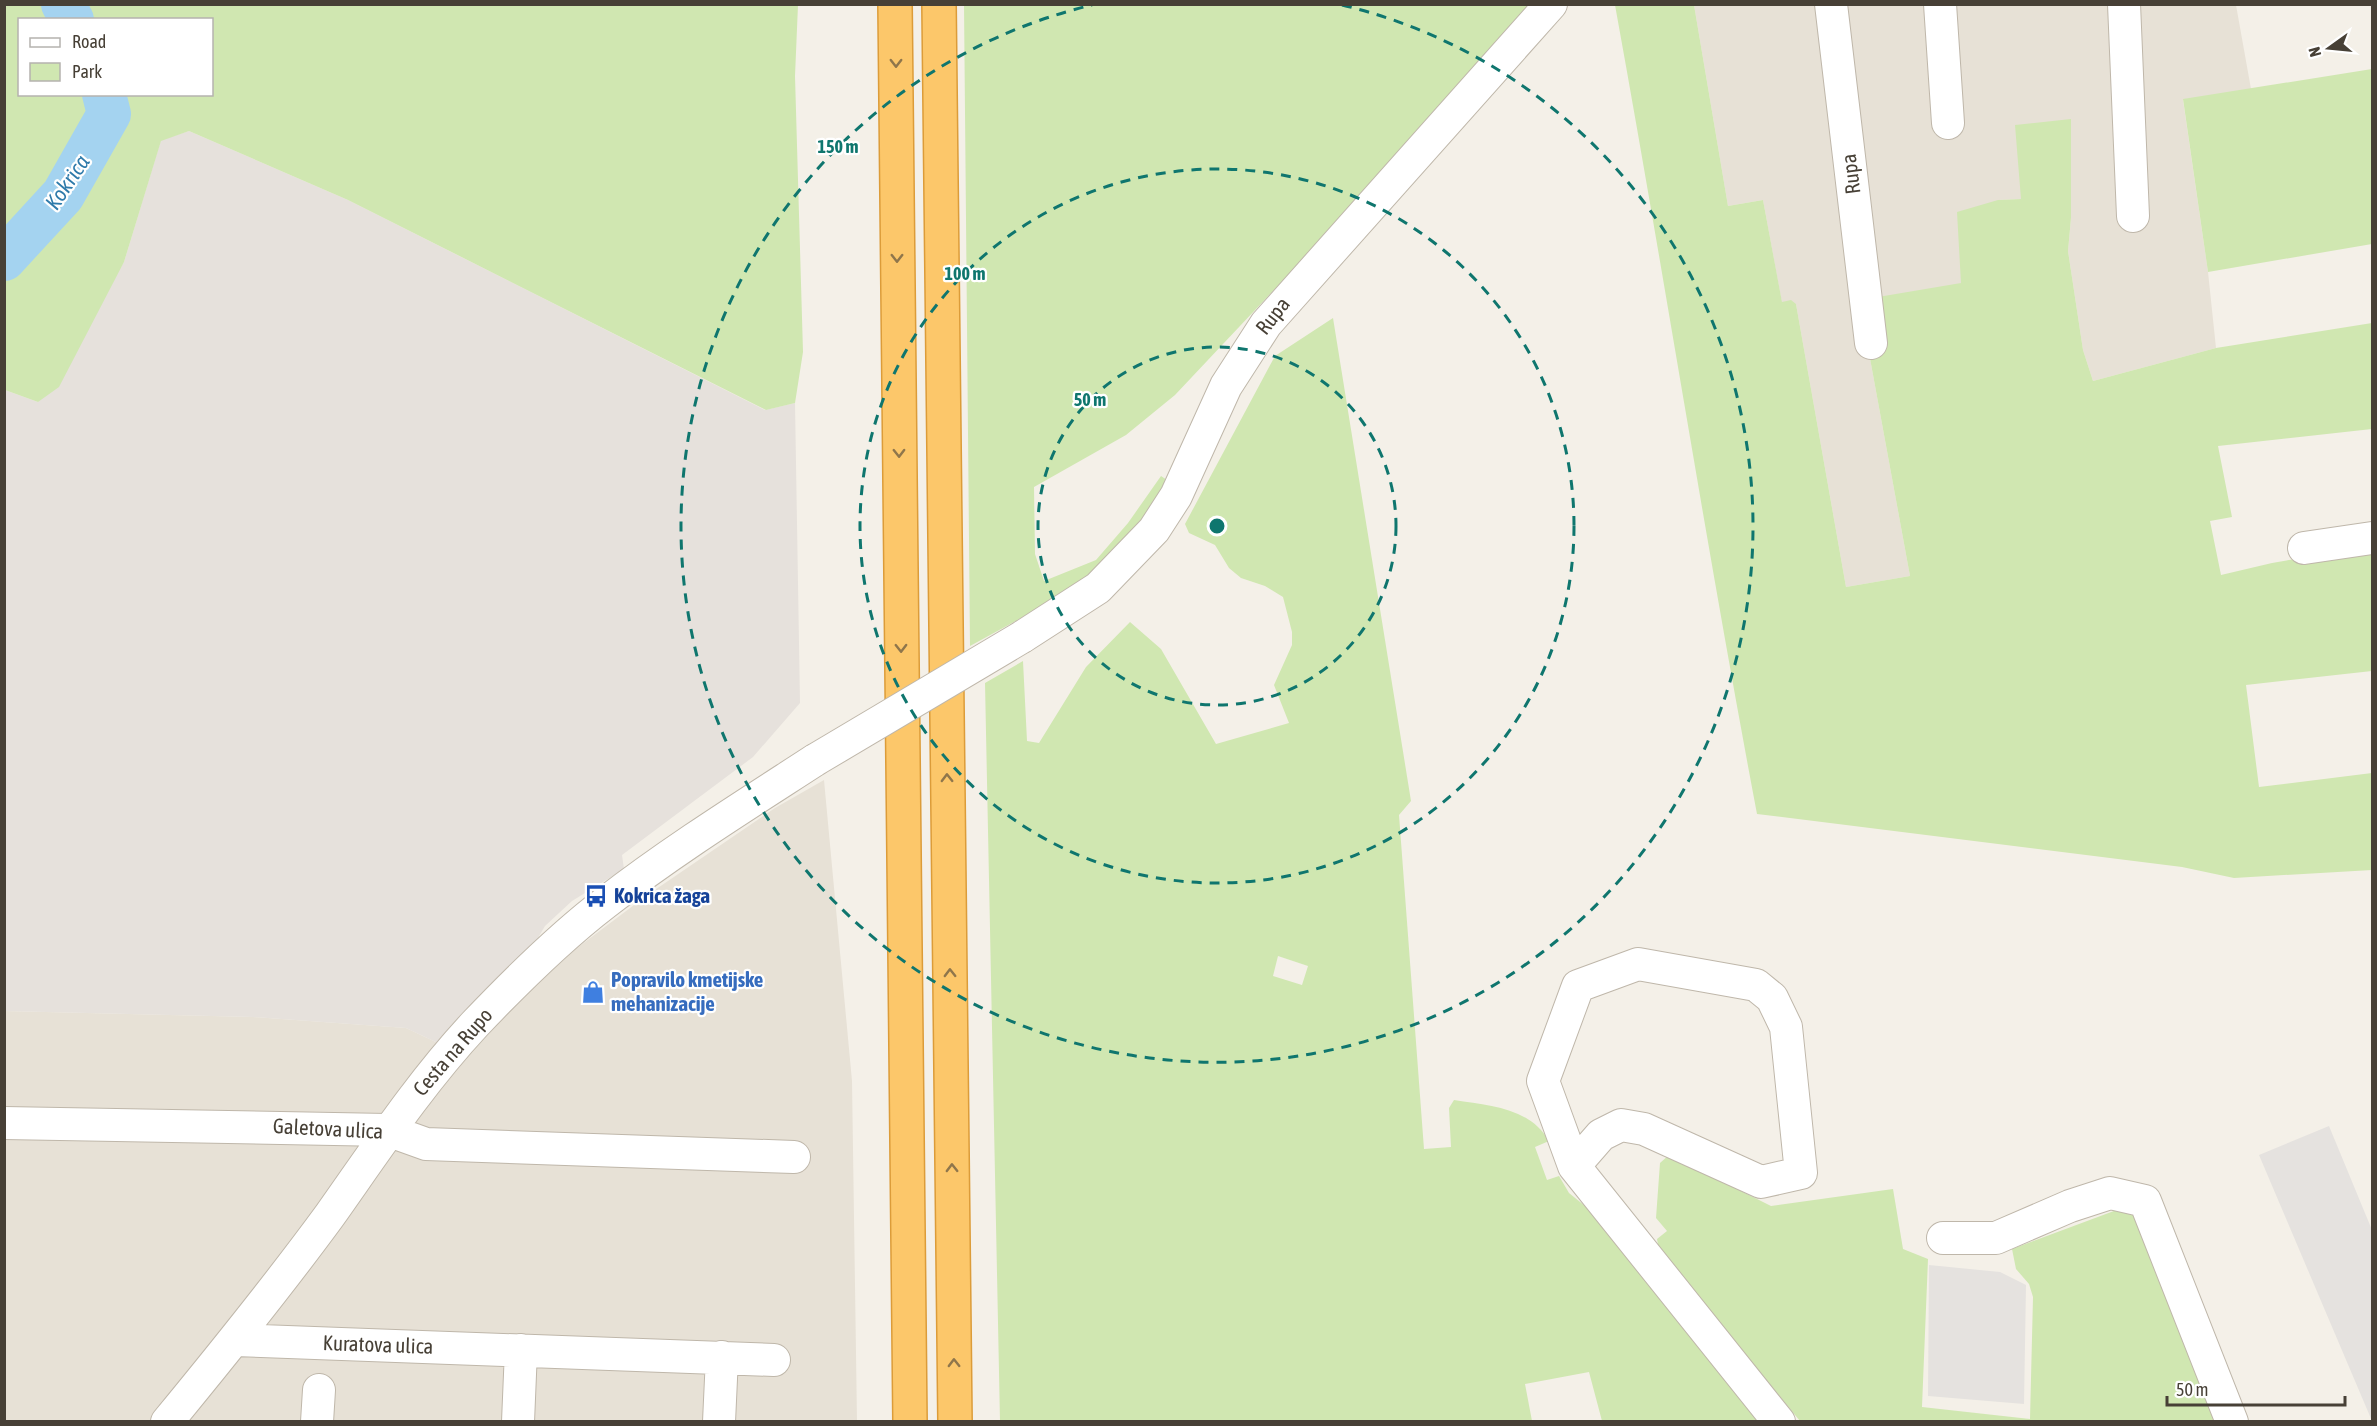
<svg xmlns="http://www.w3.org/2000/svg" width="2377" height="1426" font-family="'Asap Condensed',sans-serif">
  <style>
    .residential { fill: #e7e1d6 }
    .industrial { fill: #e6e1dc }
    .green { fill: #d0e7b1; fill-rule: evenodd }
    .parking { fill: #e5e2df }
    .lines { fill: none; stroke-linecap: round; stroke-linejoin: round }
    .river { stroke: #a4d3f0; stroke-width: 44 }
    .minor-casing { stroke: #bfb7aa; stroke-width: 34 }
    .highway-casing { stroke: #dc9c39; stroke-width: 36 }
    .minor { stroke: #fff; stroke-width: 32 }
    .highway { stroke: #fcc76a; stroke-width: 33 }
    .minor-bridge-casing { stroke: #bfb7aa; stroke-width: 34; stroke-linecap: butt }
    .minor-bridge { stroke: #fff; stroke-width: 32 }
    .oneway { stroke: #8f764b }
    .ring { fill: none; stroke: #0f766e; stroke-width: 3; stroke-dasharray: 10 8 }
    .labels { text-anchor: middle; stroke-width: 4.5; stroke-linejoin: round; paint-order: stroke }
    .street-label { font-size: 21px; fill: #474036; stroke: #fff }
    .transit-label { font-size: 21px; font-weight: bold; fill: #164399; stroke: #fff; text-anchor: start }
    .shop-label { font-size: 21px; font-weight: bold; fill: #366cbe; stroke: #fff; text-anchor: start }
    .water-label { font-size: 22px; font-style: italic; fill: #2e7aaa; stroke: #fff }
    .centre { fill: #0f766e; stroke: #fff; stroke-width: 3 }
    .ring-label { font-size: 18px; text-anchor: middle; font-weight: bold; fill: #0f766e; stroke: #fff; stroke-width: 4.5; stroke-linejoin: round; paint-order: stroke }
  </style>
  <rect width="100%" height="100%" fill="#f4f0e8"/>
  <!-- residential -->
  <path class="residential" d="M 1694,5 L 2236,5 L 2251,89 L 2183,100 L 2208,272 L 2216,348 L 2093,381 L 2083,350 L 2068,251 L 2071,218 L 2071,120 L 2021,199 L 1998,200 L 1961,283 L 1869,353 L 1910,576 L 1846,587 L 1796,304 L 1782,303 L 1763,200 L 1728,206 Z
    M 824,780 L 852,1081 L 857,1421 L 5,1421 L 4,1011 L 253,1017 L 406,1028 L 440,1044 L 477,1045 L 525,995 L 577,948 L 646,896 L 775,808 Z"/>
  <!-- industrial -->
  <path class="industrial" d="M 189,131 L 348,200 L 765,410 L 795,403 L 800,703 L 753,757 L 622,855 L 624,869 L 572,901 L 545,926 L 532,948 L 440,1044 L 406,1028 L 253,1017 L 5,1011 L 5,390 L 38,402 L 124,262 L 161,140 Z"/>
  <!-- green -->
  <path class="green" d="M 5,4 L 49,5 L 55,19 L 20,20 L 20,94 L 94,95 L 98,113 L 56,192 L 5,243 Z
    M 77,5 L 798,5 L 795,76 L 803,352 L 795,403 L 766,410 L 348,200 L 189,131 L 161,141 L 124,262 L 59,387 L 38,402 L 5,390 L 5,273 L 69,200 L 113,125 L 120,95 L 212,94 L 212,20 L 85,19 Z
    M 964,5 L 1538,5 L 1339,221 L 1175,395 L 1126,435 L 1034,487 L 1035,554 L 1044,581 L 1096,560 L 1128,523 L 1161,476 L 1170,482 L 1146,524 L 1107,564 L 1061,596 L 970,646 Z
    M 1615,5 L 1694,5 L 1728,206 L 1763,200 L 1782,302 L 1791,300 L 1796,304 L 1846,587 L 1910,576 L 1869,353 L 1878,297 L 1961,283 L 1957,212 L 1998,200 L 2021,199 L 2015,125 L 2071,119 L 2071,218 L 2068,251 L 2083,350 L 2093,381 L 2216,348 L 2372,323 L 2372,429 L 2218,446 L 2232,517 L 2210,521 L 2221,575 L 2272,563 L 2372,546 L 2372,671 L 2246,685 L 2259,787 L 2372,773 L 2372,870 L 2234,878 L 2182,867 L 1757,814 C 1706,545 1664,274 1615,5 Z
    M 2372,69 L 2372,244 L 2208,272 L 2183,99 Z
    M 1333,318 L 1411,801 L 1399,815 L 1424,1149 L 1451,1147 L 1449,1108 L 1454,1100 C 1490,1106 1529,1107 1549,1141 L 1535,1147 L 1547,1180 L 1559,1176 L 1569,1193 L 1585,1206 L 1645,1270 L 1770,1421 L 1602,1421 L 1589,1372 L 1525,1384 L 1532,1421 L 1000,1421 L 985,683 L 1023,661 L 1027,741 L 1039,743 L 1086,667 L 1130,622 L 1161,649 L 1216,744 L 1289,723 L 1274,685 L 1292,645 L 1292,632 L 1283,597 L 1265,586 L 1241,578 L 1229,568 L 1215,545 L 1189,533 L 1185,524 L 1275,356 ZM 1278,956 L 1308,966 L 1302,985 L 1273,976 Z
    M 1669,1155 L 1771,1206 L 1893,1189 L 1903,1249 L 1928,1259 L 1922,1407 L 2030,1419 L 2033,1297 L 2029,1284 L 2016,1269 L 2012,1249 L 2122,1208 L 2139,1215 L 2222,1421 L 1800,1421 L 1659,1250 L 1657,1239 L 1667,1231 L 1656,1218 L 1660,1163 Z"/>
  <!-- parking -->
  <path class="parking" d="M 2329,1126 L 2372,1230 L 2372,1421 L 2259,1155 Z
    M 1929,1265 L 2000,1272 L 2026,1285 L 2024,1404 L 1928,1396 Z"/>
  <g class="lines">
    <!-- river -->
    <path class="river" d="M 63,4 L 72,20
      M 4,259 L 63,195 L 109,114 L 104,94"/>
    <!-- minor casing -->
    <g class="minor-casing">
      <path id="minor" d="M 1831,4 L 1871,343
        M 1940,4 L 1948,123
        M 2124,4 L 2133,216
        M 2304,548 L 2372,538
        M 1022,637 L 1098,588 L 1154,530 L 1176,496 L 1226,386 L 1266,324 L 1551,4
        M 4,1123 L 387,1130 L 426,1144 L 794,1157
        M 1574,1166 L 1601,1135 L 1621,1125 L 1644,1129 L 1761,1182 L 1801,1173 L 1786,1027 L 1772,998 L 1756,985 L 1638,964 L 1578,986 L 1543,1081 L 1574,1166 L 1779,1422
        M 1943,1238 L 1996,1238 L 2070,1206 L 2110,1193 L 2145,1201 L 2232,1422
        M 235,1340 L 774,1360
        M 167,1422 C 223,1354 278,1286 330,1215 C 376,1150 420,1083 475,1024 C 515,982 558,939 605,903 C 672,851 744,806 815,760
        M 317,1422 L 319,1390
        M 518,1422 L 521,1350
        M 719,1422 L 722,1357"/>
    </g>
    <!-- highway casing -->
    <g class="highway-casing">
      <path id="highway" d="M 895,4 L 910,1422
        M 939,4 L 955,1422"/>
    </g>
    <!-- minor -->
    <use href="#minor" class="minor"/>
    <!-- highway -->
    <use href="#highway" class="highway"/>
    <!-- minor-bridge casing -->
    <g class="minor-bridge-casing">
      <path id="minor-bridge" d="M 815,760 L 1022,637"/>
    </g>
    <!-- minor-bridge -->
    <use href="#minor-bridge" class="minor-bridge"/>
  </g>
  <!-- one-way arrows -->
  <defs><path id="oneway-chevron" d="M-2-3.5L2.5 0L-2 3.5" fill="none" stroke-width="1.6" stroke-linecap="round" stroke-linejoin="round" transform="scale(1.5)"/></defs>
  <g class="oneway">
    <use href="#oneway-chevron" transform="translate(896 63) rotate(90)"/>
    <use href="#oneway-chevron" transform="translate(897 258) rotate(90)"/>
    <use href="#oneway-chevron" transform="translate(899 453) rotate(89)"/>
    <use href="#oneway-chevron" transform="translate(901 648) rotate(89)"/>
    <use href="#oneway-chevron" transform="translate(947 778) rotate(-91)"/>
    <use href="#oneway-chevron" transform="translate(950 973) rotate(-91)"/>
    <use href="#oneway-chevron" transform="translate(952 1168) rotate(-91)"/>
    <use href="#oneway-chevron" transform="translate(954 1363) rotate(-91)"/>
  </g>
  <!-- distance rings -->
  <g class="ring">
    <circle cx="1217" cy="526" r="179"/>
    <circle cx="1217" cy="526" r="357"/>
    <path d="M1342 5A536 536 0 1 1 1092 5"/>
  </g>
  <!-- icons -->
  <defs>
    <g id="bus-bare" transform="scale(1.8)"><path d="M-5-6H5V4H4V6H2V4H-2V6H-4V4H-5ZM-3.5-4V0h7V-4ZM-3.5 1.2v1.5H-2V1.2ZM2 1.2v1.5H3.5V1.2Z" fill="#1a4fb4" stroke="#fff" stroke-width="2.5" paint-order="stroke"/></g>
    <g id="shop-bare" transform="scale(1.8)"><path d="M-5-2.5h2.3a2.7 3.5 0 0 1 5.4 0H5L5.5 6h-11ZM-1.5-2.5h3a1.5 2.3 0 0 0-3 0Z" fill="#3f7fe0" stroke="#fff" stroke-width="2.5" paint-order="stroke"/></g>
  </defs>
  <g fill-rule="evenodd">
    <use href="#bus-bare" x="596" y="896"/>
    <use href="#shop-bare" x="593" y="992"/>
  </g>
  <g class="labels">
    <!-- street labels -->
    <g class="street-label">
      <text transform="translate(1851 174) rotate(-97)" y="7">Rupa</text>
      <text transform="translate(1273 316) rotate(-52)" y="7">Rupa</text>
      <text transform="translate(453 1052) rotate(-49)" y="7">Cesta na Rupo</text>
      <text transform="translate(328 1129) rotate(3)" y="7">Galetova ulica</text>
      <text transform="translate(378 1345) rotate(2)" y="7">Kuratova ulica</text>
    </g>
    <!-- transit labels -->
    <g class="transit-label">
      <text x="614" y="903">Kokrica žaga</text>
    </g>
    <!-- shop labels -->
    <g class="shop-label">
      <text x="611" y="987">Popravilo kmetijske<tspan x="611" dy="24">mehanizacije</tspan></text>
    </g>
    <!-- water labels -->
    <g class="water-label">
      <text transform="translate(67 182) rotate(-56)" y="8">Kokrica</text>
    </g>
  </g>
  <circle cx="1217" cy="526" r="9" class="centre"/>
  <g class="ring-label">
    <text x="838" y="153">150 m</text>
    <text x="965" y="280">100 m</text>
    <text x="1090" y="406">50 m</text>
  </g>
  <!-- border -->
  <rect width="2377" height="1426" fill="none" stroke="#474036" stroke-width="12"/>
  <!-- legend -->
  <rect x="18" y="18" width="195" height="78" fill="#ffffff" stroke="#b5b3af" stroke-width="1.5"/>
  <rect x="30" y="38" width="30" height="9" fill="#ffffff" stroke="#b5b3af" stroke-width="1.5"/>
  <text x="72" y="48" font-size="18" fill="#474036">Road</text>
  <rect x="30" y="63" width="30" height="18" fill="#d0e7b1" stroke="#b5b3af" stroke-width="1.5"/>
  <text x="72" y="78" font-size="18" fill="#474036">Park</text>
  <!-- north arrow -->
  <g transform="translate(2329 48) rotate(255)" stroke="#ffffff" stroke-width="4.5" paint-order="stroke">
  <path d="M0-4.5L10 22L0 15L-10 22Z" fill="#474036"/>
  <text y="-9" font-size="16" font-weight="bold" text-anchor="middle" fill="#474036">N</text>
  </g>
  <!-- scale -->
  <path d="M2167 1396v9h178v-9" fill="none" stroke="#474036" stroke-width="3"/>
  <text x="2176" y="1396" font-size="18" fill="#474036" stroke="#ffffff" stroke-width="4.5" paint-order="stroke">50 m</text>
</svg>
